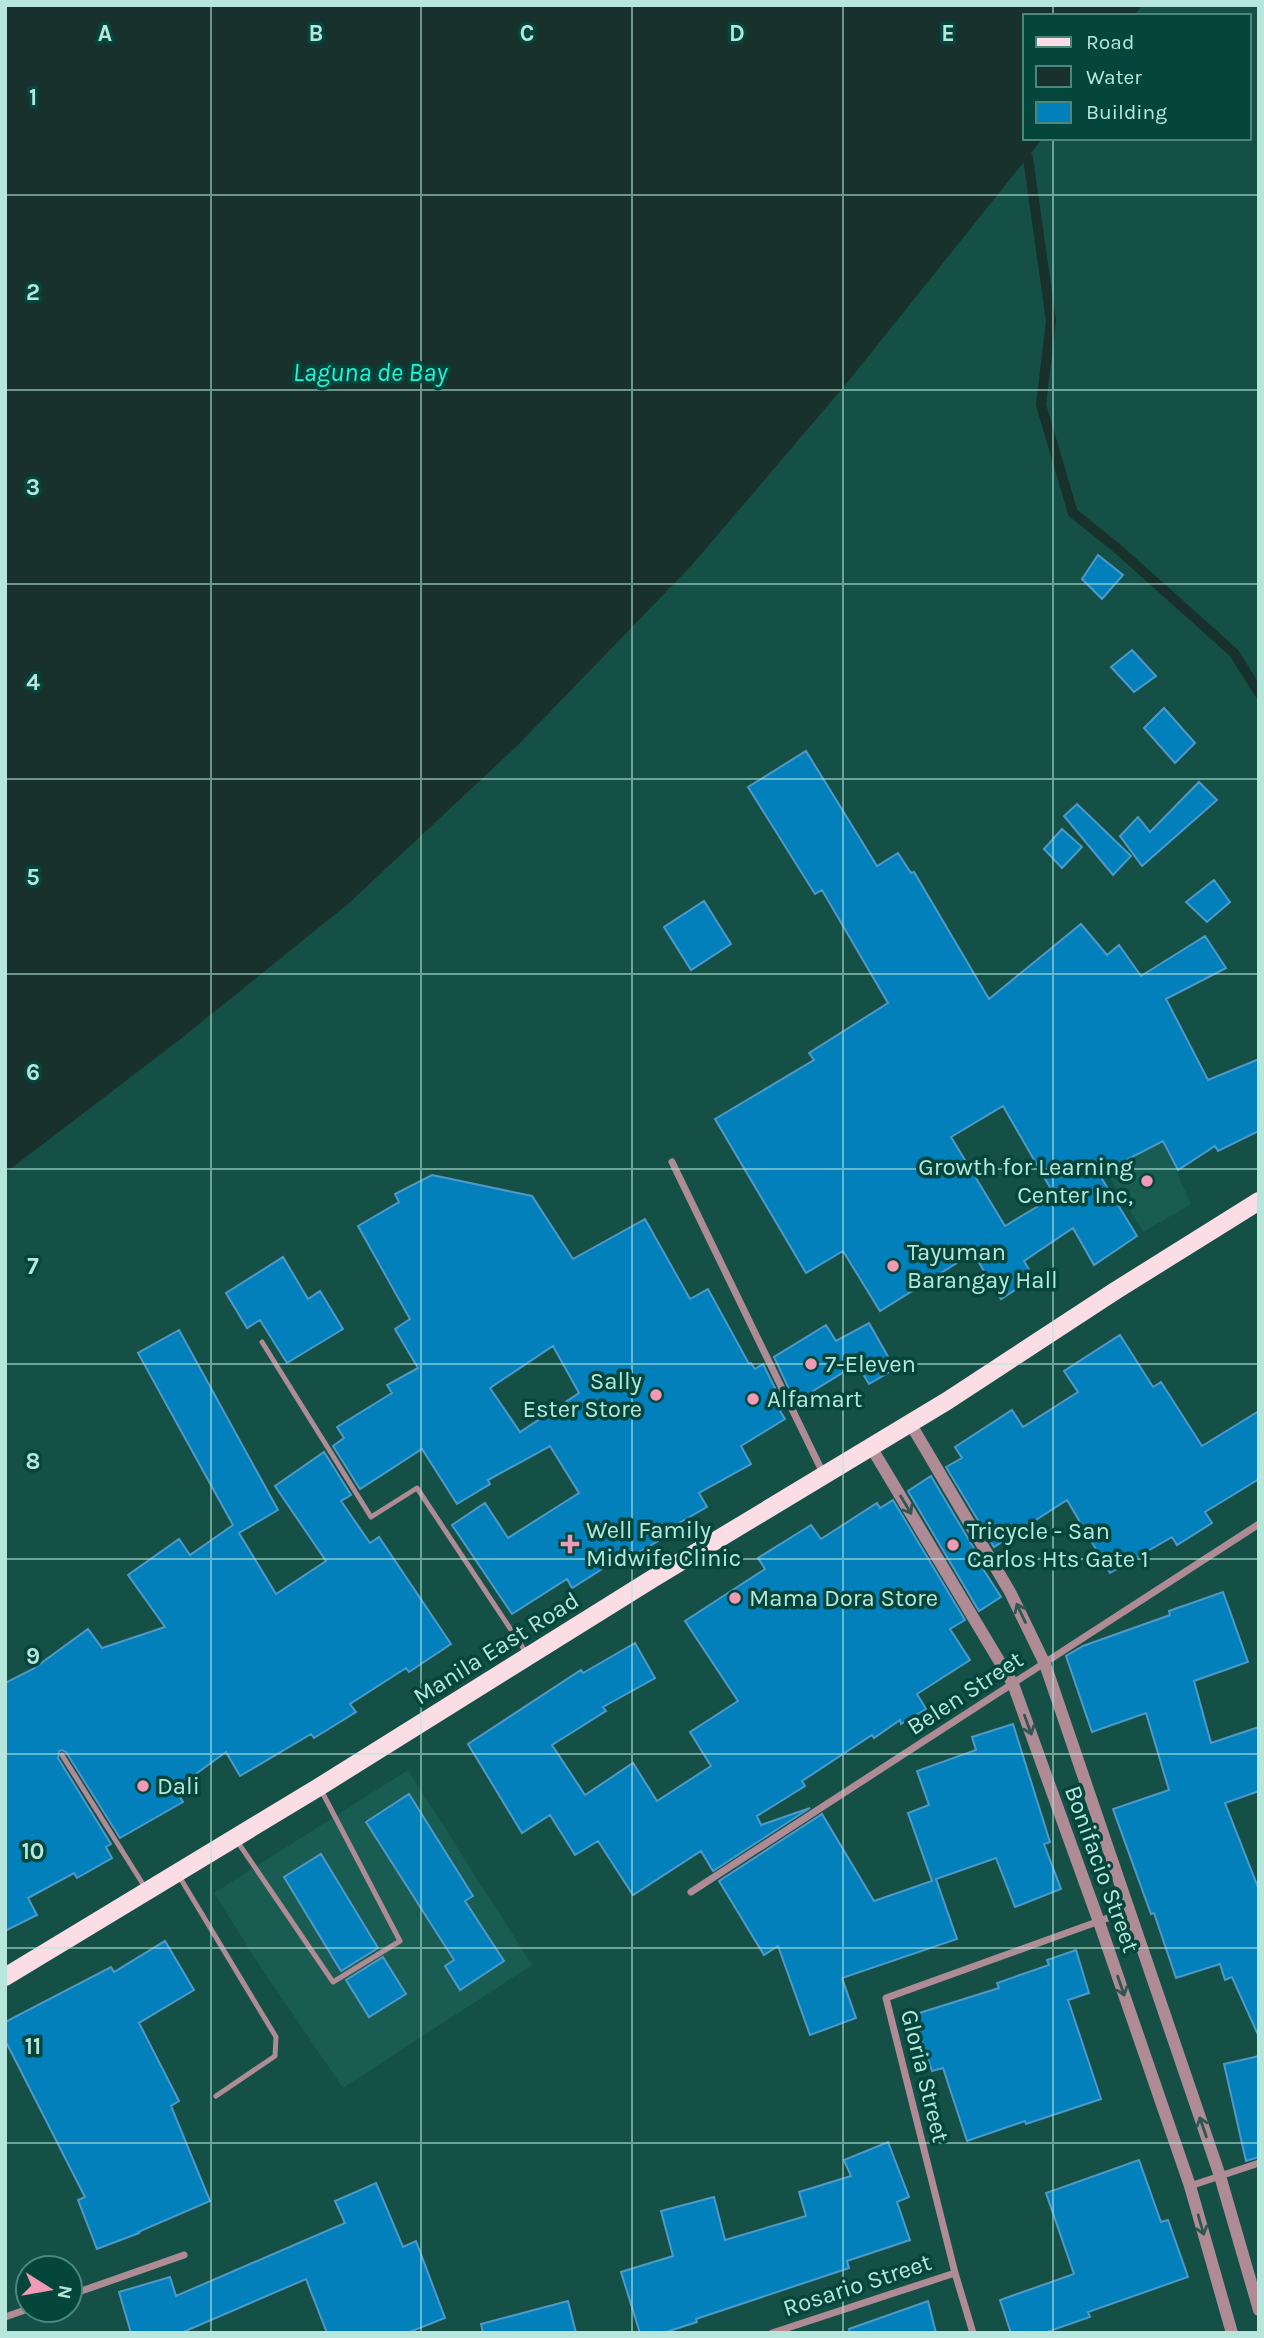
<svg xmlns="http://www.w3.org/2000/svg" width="1264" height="2338" font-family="Karla,sans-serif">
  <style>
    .built { fill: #195c51 }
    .water { fill: #18312c }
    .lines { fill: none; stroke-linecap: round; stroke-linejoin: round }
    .stream { stroke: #18312c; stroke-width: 10 }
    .building { fill: #0280bc; stroke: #4f99c9; stroke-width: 2; fill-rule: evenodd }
    .service { stroke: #af8b95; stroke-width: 5 }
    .minor { stroke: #af8b95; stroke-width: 7 }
    .tertiary { stroke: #af8b95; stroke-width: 12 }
    .primary { stroke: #fbdde5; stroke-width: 18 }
    .oneway { stroke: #2f5652 }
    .grid { fill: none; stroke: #b7e7dc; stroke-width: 2; stroke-opacity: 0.55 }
    .poi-dot { fill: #f09ab5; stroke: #04453c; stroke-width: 2.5 }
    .labels { text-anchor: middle; stroke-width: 7; stroke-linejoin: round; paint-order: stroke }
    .poi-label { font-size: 24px; fill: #b7e7dc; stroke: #04453c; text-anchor: start }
    .street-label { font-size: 24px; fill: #b7e7dc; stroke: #04453c }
    .water-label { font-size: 26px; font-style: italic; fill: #23f5d8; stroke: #04453c }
    .grid-label { font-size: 23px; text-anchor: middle; font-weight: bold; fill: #b7e7dc; stroke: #04453c; stroke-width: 7; stroke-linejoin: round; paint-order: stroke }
  </style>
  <rect width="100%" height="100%" fill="#155046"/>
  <!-- built -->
  <path class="built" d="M 1163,1141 L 1191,1204 L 1143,1232 L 1096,1155 L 1126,1144 L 1135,1158 Z
    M 408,1770 L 532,1965 L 343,2088 L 260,1966 L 214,1893 Z"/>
  <!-- water -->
  <path class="water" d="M 5,5 L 1142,5 L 1134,16 L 1024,16 L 1024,138 L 1043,138 L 847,383 L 692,565 L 518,745 L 348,904 L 178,1041 L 5,1173 Z"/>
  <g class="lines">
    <!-- stream -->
    <path class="stream" d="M 1028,158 L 1051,321 L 1041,405 L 1073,513 L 1118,549 L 1234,653 L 1259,693"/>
  </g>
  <!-- building -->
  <path class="building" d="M 1098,555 L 1123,575 L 1102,599 L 1082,579 Z
    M 1132,650 L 1156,676 L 1134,692 L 1111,667 Z
    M 1164,708 L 1195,743 L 1175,763 L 1144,728 Z
    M 806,751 L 877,866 L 898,853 L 911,873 L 914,872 L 989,999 L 1081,924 L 1107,955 L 1119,945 L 1141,976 L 1205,936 L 1226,968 L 1166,999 L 1208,1080 L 1259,1059 L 1259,1131 L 1218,1151 L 1215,1146 L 1178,1170 L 1163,1141 L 1099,1174 L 1137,1236 L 1094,1265 L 1073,1228 L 1024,1261 L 1034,1278 L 1001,1299 L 973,1253 L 880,1311 L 843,1251 L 806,1273 L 715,1119 L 814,1060 L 809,1053 L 888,1003 L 822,890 L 815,894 L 748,787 ZM 1003,1106 L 1055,1196 L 1005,1226 L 951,1137 Z
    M 1199,782 L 1217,800 L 1142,866 L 1120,836 L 1138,817 L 1150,832 Z
    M 1077,804 L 1131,856 L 1113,875 L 1064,816 Z
    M 1062,829 L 1082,847 L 1062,868 L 1044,849 Z
    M 1214,880 L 1230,902 L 1207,922 L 1186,902 Z
    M 704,901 L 731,944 L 691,970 L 664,927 Z
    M 432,1175 L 532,1196 L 573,1259 L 645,1219 L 690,1299 L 708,1289 L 749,1364 L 751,1363 L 755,1369 L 763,1364 L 785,1408 L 780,1411 L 785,1419 L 741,1446 L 751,1464 L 699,1493 L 707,1507 L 656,1536 L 658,1541 L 617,1565 L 615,1561 L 572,1588 L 567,1579 L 512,1614 L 452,1525 L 485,1503 L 508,1538 L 579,1493 L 550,1446 L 488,1480 L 490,1484 L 457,1504 L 422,1449 L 360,1489 L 333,1446 L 344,1438 L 337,1427 L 392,1393 L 387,1385 L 418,1368 L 395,1329 L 410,1319 L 358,1226 L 399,1202 L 395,1194 ZM 553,1346 L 579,1393 L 520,1432 L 490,1388 Z
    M 283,1257 L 308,1299 L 320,1291 L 343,1329 L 287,1363 L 260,1320 L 247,1328 L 226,1293 Z
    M 869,1323 L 895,1369 L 869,1384 L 857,1364 L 795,1402 L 774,1357 L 826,1325 L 836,1341 Z
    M 179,1330 L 278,1510 L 239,1533 L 276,1594 L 326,1561 L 275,1486 L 324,1452 L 351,1495 L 341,1501 L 370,1543 L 379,1537 L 451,1644 L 409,1672 L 406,1668 L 350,1704 L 356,1712 L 314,1738 L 311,1734 L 240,1776 L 226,1752 L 175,1789 L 183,1802 L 120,1838 L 66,1752 L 62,1750 L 59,1751 L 58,1758 L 111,1844 L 106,1847 L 112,1858 L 77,1878 L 74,1873 L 28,1898 L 37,1915 L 5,1931 L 5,1683 L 33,1669 L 88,1629 L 102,1648 L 165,1627 L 128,1575 L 179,1539 L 190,1555 L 233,1525 L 138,1353 Z
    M 1120,1335 L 1153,1387 L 1161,1382 L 1202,1446 L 1259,1411 L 1259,1479 L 1205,1512 L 1212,1523 L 1177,1545 L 1172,1537 L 1110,1573 L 1067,1500 L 994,1547 L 946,1467 L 962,1458 L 955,1447 L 1012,1410 L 1023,1427 L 1078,1392 L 1064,1371 Z
    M 931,1476 L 979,1557 L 976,1558 L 1001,1597 L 979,1611 L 908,1491 Z
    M 893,1500 L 965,1620 L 950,1629 L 970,1660 L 917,1694 L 926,1709 L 901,1724 L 900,1720 L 874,1738 L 872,1735 L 802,1781 L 805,1786 L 757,1816 L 761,1825 L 810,1808 L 713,1871 L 701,1851 L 633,1895 L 598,1841 L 575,1855 L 550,1815 L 522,1833 L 468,1744 L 581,1670 L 583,1673 L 635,1643 L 655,1678 L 603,1707 L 606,1711 L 552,1745 L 585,1795 L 633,1763 L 657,1801 L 711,1766 L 690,1732 L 738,1701 L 685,1621 L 765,1569 L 758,1558 L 811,1525 L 821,1539 L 877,1503 L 880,1508 Z
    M 1223,1592 L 1248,1662 L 1194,1681 L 1211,1743 L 1259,1727 L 1259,1791 L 1225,1803 L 1259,1890 L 1259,2037 L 1232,1977 L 1225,1980 L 1220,1964 L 1176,1978 L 1154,1913 L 1151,1914 L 1113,1809 L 1169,1790 L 1146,1713 L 1092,1732 L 1066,1656 L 1083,1646 L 1170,1615 L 1169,1611 Z
    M 1013,1724 L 1050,1842 L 1044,1844 L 1061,1889 L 1015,1907 L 996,1858 L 936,1879 L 957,1939 L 842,1978 L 856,2018 L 810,2035 L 778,1946 L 764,1955 L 719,1881 L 822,1814 L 874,1901 L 932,1881 L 908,1813 L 929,1805 L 917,1771 L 976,1750 L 972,1737 Z
    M 409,1794 L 473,1896 L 465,1901 L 504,1961 L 460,1990 L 445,1966 L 454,1960 L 366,1822 Z
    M 321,1854 L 378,1948 L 341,1971 L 284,1877 Z
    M 165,1941 L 194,1990 L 139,2023 L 179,2101 L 171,2106 L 210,2201 L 138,2232 L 139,2233 L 97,2249 L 78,2200 L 85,2197 L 5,2040 L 5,2022 L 111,1967 L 114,1972 Z
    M 1076,1950 L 1089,1993 L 1068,2000 L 1101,2099 L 1026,2124 L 1025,2121 L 967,2141 L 943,2068 L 932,2071 L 913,2015 L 999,1988 L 997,1983 L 1049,1965 L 1047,1960 Z
    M 383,1957 L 406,1994 L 369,2017 L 346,1980 Z
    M 1259,2056 L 1259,2157 L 1246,2161 L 1224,2064 Z
    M 888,2142 L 909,2197 L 897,2202 L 910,2240 L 847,2261 L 849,2268 L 696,2319 L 697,2322 L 663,2333 L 640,2333 L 621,2272 L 673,2256 L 661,2211 L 714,2197 L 725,2240 L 806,2216 L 799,2192 L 851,2176 L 844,2160 Z
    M 1139,2160 L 1161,2222 L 1168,2220 L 1188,2277 L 1088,2312 L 1090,2317 L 1044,2333 L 1011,2333 L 1000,2300 L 1074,2274 L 1046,2193 Z
    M 376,2183 L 403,2247 L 416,2241 L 445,2318 L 407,2333 L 327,2333 L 306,2279 L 181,2333 L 131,2333 L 119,2292 L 170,2277 L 176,2296 L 345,2223 L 335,2201 Z
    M 568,2301 L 576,2333 L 483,2333 L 481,2324 Z
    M 928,2301 L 936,2333 L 850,2333 L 849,2329 Z"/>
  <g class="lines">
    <!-- service -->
    <path class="service" d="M 262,1342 L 371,1517 L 417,1488 L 527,1654
      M 62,1755 L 146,1889
      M 237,1841 L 333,1982 L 400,1941 L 321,1790
      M 179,1876 L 276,2037 L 275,2056 L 216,2096"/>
    <!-- minor -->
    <path class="minor" d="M 672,1162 L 824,1475
      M 691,1892 L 1259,1524
      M 1190,2186 L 1259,2163
      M 70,2295 L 184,2255
      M 5,2317 L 28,2309
      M 772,2333 L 955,2273
      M 973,2333 L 955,2273 L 886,1998 L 1130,1910"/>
    <!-- tertiary -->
    <path class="tertiary" d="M 910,1423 L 1010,1592 L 1045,1664 L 1220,2176 L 1259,2310
      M 871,1447 L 1013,1684 L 1099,1922 L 1190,2186 L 1232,2333"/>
    <!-- primary -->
    <path class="primary" d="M 5,1977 L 319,1787 L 652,1579 L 947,1401 L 1115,1291 L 1259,1201"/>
  </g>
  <!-- one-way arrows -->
  <defs><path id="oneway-shaft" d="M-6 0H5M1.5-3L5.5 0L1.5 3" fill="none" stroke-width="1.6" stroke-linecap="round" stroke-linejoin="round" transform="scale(1.75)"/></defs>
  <g class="oneway">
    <use href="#oneway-shaft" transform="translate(906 1505) rotate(59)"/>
    <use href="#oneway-shaft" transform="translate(1021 1613) rotate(-115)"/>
    <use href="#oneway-shaft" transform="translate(1028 1725) rotate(70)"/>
    <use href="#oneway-shaft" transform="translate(1121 1986) rotate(71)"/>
    <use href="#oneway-shaft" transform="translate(1203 2127) rotate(-109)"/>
    <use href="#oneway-shaft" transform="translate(1201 2225) rotate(74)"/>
  </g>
  <!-- grid -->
  <path class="grid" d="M 211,5 L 211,2333M 421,5 L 421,2333M 632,5 L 632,2333M 843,5 L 843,2333M 1053,5 L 1053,16M 1053,138 L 1053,2333M 5,195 L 1259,195M 5,390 L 1259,390M 5,584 L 1259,584M 5,779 L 1259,779M 5,974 L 1259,974M 5,1169 L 1259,1169M 5,1364 L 1259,1364M 5,1559 L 1259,1559M 5,1754 L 1259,1754M 5,1948 L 1259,1948M 5,2143 L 1259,2143"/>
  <!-- markers -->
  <g class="poi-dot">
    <circle cx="1147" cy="1181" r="7"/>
    <circle cx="893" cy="1266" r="7"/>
    <circle cx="811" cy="1364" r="7"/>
    <circle cx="656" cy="1395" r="7"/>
    <circle cx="753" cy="1399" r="7"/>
    <path d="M566.5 1533.5h7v7h7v7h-7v7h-7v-7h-7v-7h7z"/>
    <circle cx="953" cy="1545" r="7"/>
    <circle cx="735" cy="1598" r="7"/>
    <circle cx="143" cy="1786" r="7"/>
  </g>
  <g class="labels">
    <!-- poi labels -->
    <g class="poi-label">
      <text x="1133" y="1175" text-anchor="end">Growth for Learning<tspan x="1133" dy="28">Center Inc,</tspan></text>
      <text x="907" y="1260">Tayuman<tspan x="907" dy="28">Barangay Hall</tspan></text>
      <text x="825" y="1372">7-Eleven</text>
      <text x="642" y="1389" text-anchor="end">Sally<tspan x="642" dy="28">Ester Store</tspan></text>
      <text x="767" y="1407">Alfamart</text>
      <text x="586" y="1538">Well Family<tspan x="586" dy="28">Midwife Clinic</tspan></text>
      <text x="967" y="1539">Tricycle - San<tspan x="967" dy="28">Carlos Hts Gate 1</tspan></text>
      <text x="749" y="1606">Mama Dora Store</text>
      <text x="157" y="1794">Dali</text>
    </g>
    <!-- street labels -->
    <g class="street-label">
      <text transform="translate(496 1648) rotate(-32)" y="8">Manila East Road</text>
      <text transform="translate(965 1693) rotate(-33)" y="8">Belen Street</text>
      <text transform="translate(1102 1869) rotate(70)" y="8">Bonifacio Street</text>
      <text transform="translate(925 2076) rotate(76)" y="8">Gloria Street</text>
      <text transform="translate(857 2285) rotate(-18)" y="8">Rosario Street</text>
    </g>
    <!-- water labels -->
    <g class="water-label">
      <text x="370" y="381">Laguna de Bay</text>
    </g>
  </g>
  <g class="grid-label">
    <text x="105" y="41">A</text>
    <text x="316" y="41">B</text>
    <text x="527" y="41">C</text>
    <text x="737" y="41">D</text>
    <text x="948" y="41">E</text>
    <text x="33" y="105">1</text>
    <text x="33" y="300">2</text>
    <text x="33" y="495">3</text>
    <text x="33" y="690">4</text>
    <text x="33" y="885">5</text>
    <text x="33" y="1080">6</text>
    <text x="33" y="1274">7</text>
    <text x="33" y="1469">8</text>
    <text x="33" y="1664">9</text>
    <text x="33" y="1859">10</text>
    <text x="33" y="2054">11</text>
  </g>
  <!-- border -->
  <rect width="1264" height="2338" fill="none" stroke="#b7e7dc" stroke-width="14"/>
  <!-- legend -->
  <rect x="1023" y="14" width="228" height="126" fill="#04453c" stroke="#4c867c" stroke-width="2"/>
  <rect x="1036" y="37" width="35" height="10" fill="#fbdde5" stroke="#4c867c" stroke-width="2"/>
  <text x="1086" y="49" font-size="21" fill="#b7e7dc">Road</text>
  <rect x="1036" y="66" width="35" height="21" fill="#18312c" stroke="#4c867c" stroke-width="2"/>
  <text x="1086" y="84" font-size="21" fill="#b7e7dc">Water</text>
  <rect x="1036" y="102" width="35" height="21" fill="#0280bc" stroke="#4c867c" stroke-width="2"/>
  <text x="1086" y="119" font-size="21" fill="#b7e7dc">Building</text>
  <!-- north arrow -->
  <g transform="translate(49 2289) rotate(101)"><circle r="33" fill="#04453c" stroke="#4c867c" stroke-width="2"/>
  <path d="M0-5L12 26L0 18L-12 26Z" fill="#f09ab5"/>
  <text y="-10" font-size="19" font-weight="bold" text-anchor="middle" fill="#b7e7dc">N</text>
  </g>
</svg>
